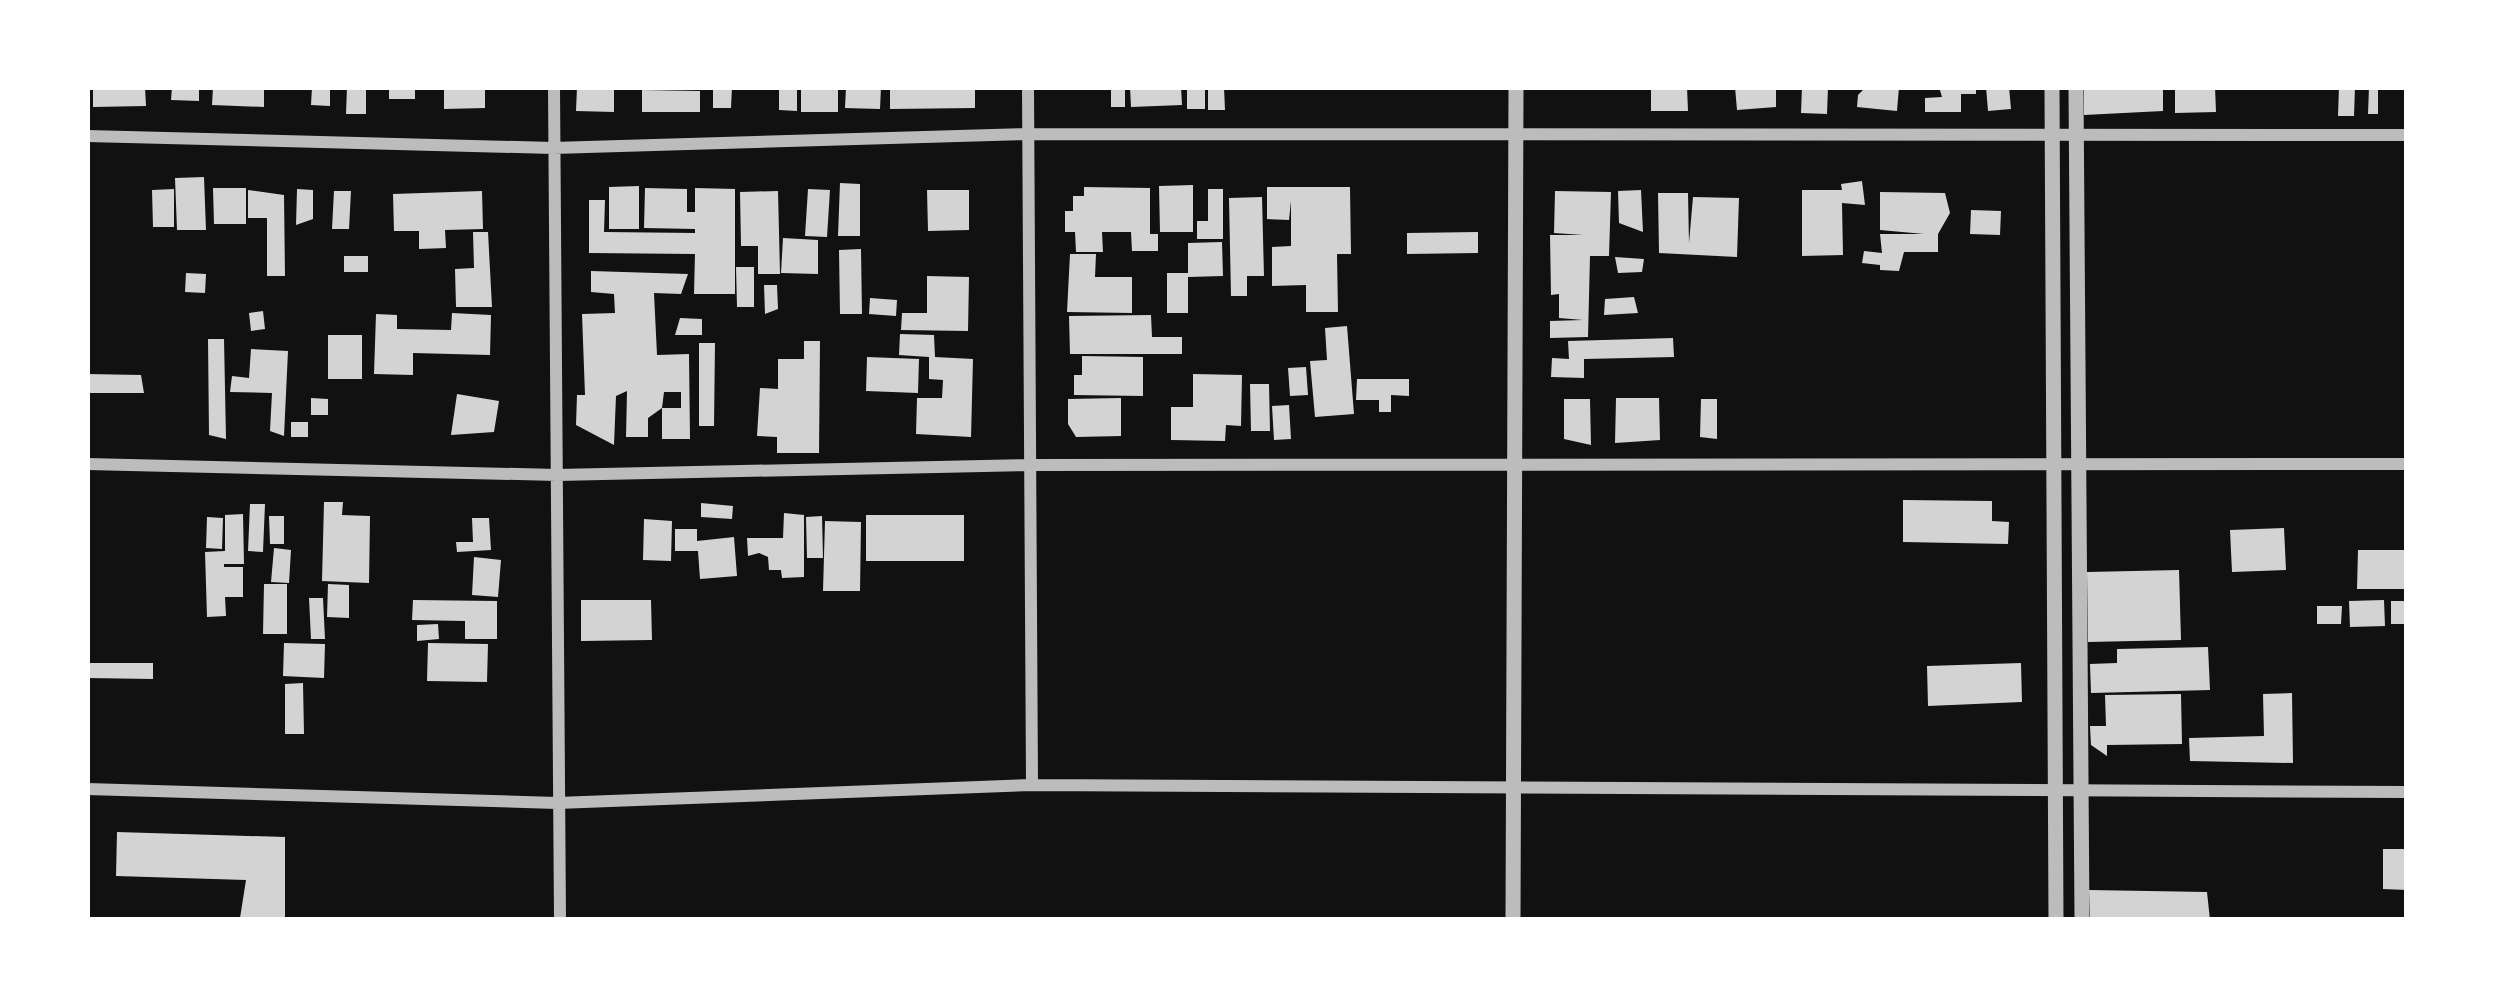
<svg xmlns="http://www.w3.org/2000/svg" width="2494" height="1007" font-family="Overpass,sans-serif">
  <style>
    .building { fill: #d3d3d3; fill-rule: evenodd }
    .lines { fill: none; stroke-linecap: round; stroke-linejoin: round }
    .minor { stroke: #bcbcbc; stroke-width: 12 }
    .tertiary { stroke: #bcbcbc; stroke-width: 15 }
  </style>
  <rect width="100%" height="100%" fill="#111"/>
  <!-- building -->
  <path class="building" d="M 93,87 L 145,87 L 146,106 L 93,107 Z
    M 172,87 L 199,87 L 199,101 L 171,100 Z
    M 213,87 L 264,87 L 264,107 L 212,105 Z
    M 312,87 L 330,87 L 330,106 L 311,105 Z
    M 347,87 L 366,87 L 366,114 L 346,114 Z
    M 389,87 L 415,87 L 415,99 L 389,99 Z
    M 444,87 L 485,87 L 485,108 L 444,109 Z
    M 577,87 L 614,87 L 614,112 L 576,111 Z
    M 713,87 L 732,87 L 731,108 L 713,108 Z
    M 779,87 L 797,87 L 797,111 L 779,110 Z
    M 801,87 L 838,87 L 838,112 L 801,112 Z
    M 846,87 L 881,87 L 880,109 L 845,108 Z
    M 890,87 L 975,87 L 975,108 L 890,109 Z
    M 1111,87 L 1125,87 L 1125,107 L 1111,107 Z
    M 1130,87 L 1181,87 L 1182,105 L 1131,107 Z
    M 1187,87 L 1205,87 L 1205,109 L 1187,109 Z
    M 1208,87 L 1224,87 L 1225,110 L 1208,110 Z
    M 1651,87 L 1687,87 L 1688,111 L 1651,111 Z
    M 1735,87 L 1776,87 L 1776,107 L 1737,110 Z
    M 1802,87 L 1828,87 L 1827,114 L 1801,113 Z
    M 1866,87 L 1899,87 L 1897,111 L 1857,107 L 1858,95 Z
    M 1939,87 L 1976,87 L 1976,94 L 1961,94 L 1961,112 L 1925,112 L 1925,98 L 1942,97 Z
    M 1986,87 L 2009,87 L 2011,109 L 1988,111 Z
    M 2084,87 L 2163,87 L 2163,111 L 2084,115 Z
    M 2175,87 L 2215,87 L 2216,112 L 2175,113 Z
    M 2339,87 L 2355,87 L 2354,116 L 2338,116 Z
    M 2369,87 L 2378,87 L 2378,114 L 2368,114 Z
    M 642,90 L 700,91 L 700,112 L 642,112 Z
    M 204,177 L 206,230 L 177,230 L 175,178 Z
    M 1862,181 L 1865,205 L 1842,203 L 1843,255 L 1802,256 L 1802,190 L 1842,190 L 1841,184 Z
    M 840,183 L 860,184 L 860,236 L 838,236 Z
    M 1193,185 L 1193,232 L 1160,232 L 1159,186 Z
    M 639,186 L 639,229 L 609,229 L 609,187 Z
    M 1084,187 L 1150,188 L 1150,234 L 1158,234 L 1158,251 L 1132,251 L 1131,232 L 1102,232 L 1103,252 L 1076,252 L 1075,232 L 1065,232 L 1065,211 L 1073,211 L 1073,196 L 1084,196 Z
    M 1267,187 L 1350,187 L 1351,254 L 1337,254 L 1338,312 L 1306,312 L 1306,285 L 1272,286 L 1272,247 L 1291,246 L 1291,201 L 1289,220 L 1267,219 Z
    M 213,188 L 246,188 L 246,224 L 214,224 Z
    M 645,188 L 687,189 L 687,212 L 695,212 L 695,188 L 735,189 L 735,294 L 694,294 L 695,254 L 589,253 L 589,200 L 605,200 L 604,232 L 695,233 L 695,229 L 644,228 Z
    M 174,189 L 174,227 L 153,227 L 152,190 Z
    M 297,189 L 313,190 L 313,219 L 296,225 Z
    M 808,189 L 830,190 L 827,237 L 805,236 Z
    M 1208,189 L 1223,189 L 1223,239 L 1197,239 L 1197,221 L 1208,221 Z
    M 248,190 L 284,195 L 285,276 L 267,276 L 267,218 L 248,218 Z
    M 927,190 L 969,190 L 969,230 L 928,231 Z
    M 1641,190 L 1643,232 L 1619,223 L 1618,191 Z
    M 334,191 L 351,191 L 349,229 L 332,229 Z
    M 482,191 L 483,229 L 445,230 L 446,248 L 419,249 L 419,231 L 394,231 L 393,194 Z
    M 778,191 L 780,274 L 758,274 L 758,246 L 741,246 L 740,192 Z
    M 1555,191 L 1611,192 L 1609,256 L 1590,256 L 1588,337 L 1550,338 L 1550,321 L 1583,320 L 1559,318 L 1559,294 L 1551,295 L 1550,235 L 1583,235 L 1554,233 Z
    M 1880,192 L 1945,193 L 1950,213 L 1938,234 L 1938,252 L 1904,252 L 1899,271 L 1880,270 L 1880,265 L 1862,263 L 1864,251 L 1882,253 L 1880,234 L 1924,234 L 1880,230 Z
    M 1658,193 L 1688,193 L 1689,243 L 1693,197 L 1739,198 L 1737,257 L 1659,253 Z
    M 1262,197 L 1264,276 L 1247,276 L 1247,296 L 1231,296 L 1229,198 Z
    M 1971,210 L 2001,211 L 2000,235 L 1970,234 Z
    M 473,232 L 488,232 L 492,307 L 456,307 L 455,269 L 474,268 Z
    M 1478,232 L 1478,253 L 1407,254 L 1407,233 Z
    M 783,238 L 818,240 L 818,274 L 781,273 Z
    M 1222,242 L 1223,276 L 1188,277 L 1188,313 L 1167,313 L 1167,273 L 1188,273 L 1188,243 Z
    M 861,249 L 862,314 L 840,314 L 839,250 Z
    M 1070,254 L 1096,254 L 1095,277 L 1132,277 L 1132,313 L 1067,312 Z
    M 344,256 L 368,256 L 368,272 L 344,272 Z
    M 1615,257 L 1644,259 L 1642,272 L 1618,273 Z
    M 736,267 L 754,267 L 754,307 L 737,307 Z
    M 591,271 L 688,274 L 681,294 L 654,293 L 657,355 L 689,354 L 690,439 L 662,439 L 662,408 L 648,418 L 648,437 L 626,437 L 627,391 L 616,396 L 614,445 L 576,425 L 577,395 L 585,395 L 582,314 L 615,313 L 614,294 L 591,292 ZM 664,392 L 681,392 L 681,408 L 662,408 Z
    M 186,273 L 206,274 L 205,293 L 185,292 Z
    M 927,276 L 969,277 L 968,331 L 901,330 L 902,313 L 927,313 Z
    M 764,285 L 777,285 L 778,309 L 765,314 Z
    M 1634,297 L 1638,313 L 1604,315 L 1605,299 Z
    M 870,298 L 897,300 L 896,316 L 869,314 Z
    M 263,311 L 265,329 L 251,331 L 249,313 Z
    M 452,313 L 491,315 L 490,355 L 413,353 L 413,375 L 374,374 L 376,314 L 397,315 L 397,329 L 451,330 Z
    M 1151,315 L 1152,337 L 1182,337 L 1182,354 L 1070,354 L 1069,316 Z
    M 680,318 L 702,319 L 702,335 L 675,335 Z
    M 1347,326 L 1354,414 L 1315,417 L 1310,361 L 1327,360 L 1325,328 Z
    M 900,334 L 934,335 L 935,357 L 973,359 L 971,437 L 916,434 L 917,398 L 942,398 L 943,380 L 929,379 L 929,357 L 899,355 Z
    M 328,335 L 362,335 L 362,379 L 328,379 Z
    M 1673,338 L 1674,357 L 1584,359 L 1584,378 L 1551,377 L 1552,358 L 1569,359 L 1568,341 Z
    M 208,339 L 224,339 L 226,439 L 209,435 Z
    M 804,341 L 820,341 L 819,453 L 777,453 L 777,437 L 757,436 L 760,388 L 778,389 L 778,359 L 804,359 Z
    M 699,343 L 715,343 L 714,426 L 699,426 Z
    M 251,349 L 288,351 L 284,436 L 270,431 L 272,393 L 230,392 L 232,376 L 249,378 Z
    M 1082,356 L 1143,357 L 1143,396 L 1074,395 L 1074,375 L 1082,375 Z
    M 867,357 L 919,359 L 918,393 L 866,391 Z
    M 1306,367 L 1308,395 L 1290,396 L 1288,368 Z
    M 87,374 L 141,375 L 144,393 L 88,393 Z
    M 1193,374 L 1242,375 L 1241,426 L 1226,425 L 1225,441 L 1171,440 L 1171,407 L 1193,407 Z
    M 1357,379 L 1409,379 L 1409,396 L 1391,395 L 1391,412 L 1379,412 L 1379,400 L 1356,400 Z
    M 1250,384 L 1269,384 L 1270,431 L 1251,431 Z
    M 457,394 L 499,401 L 494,432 L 451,435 Z
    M 311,398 L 328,399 L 328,415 L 311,415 Z
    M 1121,398 L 1121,436 L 1076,437 L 1068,424 L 1068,399 Z
    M 1616,398 L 1659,398 L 1660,440 L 1615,443 Z
    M 1564,399 L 1590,399 L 1591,445 L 1564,439 Z
    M 1701,399 L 1717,399 L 1717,439 L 1700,437 Z
    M 1289,405 L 1291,439 L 1274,440 L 1272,406 Z
    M 291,422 L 308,422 L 308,437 L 291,437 Z
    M 1903,500 L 1992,501 L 1992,521 L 2009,522 L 2008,544 L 1903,542 Z
    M 324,502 L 343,502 L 342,515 L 370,516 L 369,583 L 322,581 Z
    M 701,503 L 733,506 L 732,519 L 701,517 Z
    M 250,504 L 265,504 L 263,552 L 248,551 Z
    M 784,513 L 804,515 L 804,577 L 782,578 L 781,570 L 769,570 L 768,557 L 759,553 L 748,556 L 747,538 L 783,538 Z
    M 243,514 L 244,564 L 224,564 L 224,567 L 243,567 L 243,597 L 225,597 L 226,616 L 207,617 L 205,552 L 225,551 L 225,515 Z
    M 866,515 L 964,515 L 964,561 L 866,561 Z
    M 269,516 L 284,516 L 284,544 L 270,544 Z
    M 822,516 L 823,558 L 807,558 L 806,517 Z
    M 207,517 L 223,518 L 222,549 L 206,548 Z
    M 472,518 L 489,518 L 491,550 L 457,552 L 456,542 L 473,542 Z
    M 644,519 L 672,521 L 671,561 L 643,560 Z
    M 825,521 L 861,522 L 860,591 L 823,591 Z
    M 2284,528 L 2286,570 L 2232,572 L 2230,530 Z
    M 675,529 L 697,529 L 697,541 L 734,537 L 737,576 L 700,579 L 698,551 L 675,551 Z
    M 274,548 L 291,550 L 289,583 L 271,582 Z
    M 2358,550 L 2407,550 L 2407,589 L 2357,589 Z
    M 474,557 L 501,560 L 498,597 L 472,595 Z
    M 2179,570 L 2181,640 L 2088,642 L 2087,572 Z
    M 264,584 L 287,584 L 287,634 L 263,634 Z
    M 328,584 L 349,585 L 349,618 L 327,617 Z
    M 309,598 L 323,598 L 325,639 L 311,639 Z
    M 413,600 L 497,601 L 497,639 L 465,639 L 465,621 L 412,620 Z
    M 581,600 L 651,600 L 652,640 L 581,641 Z
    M 2384,600 L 2385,626 L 2350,627 L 2349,601 Z
    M 2391,601 L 2407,601 L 2407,624 L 2391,624 Z
    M 2317,606 L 2342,606 L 2341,624 L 2317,624 Z
    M 438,624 L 439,639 L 417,641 L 417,625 Z
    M 284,643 L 325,644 L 324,678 L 283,676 Z
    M 428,643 L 488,644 L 487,682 L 427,681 Z
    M 2208,647 L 2210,690 L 2091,693 L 2090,664 L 2117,663 L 2117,649 Z
    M 87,663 L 153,663 L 153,679 L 87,678 Z
    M 2021,663 L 2022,702 L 1928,706 L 1927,666 Z
    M 303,683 L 304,734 L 285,734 L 285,684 Z
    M 2292,693 L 2293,763 L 2190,761 L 2189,738 L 2264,736 L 2263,694 Z
    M 2181,694 L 2182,744 L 2107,745 L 2107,756 L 2091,745 L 2090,726 L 2106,726 L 2105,695 Z
    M 117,832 L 285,837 L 285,920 L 240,918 L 246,880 L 116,876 Z
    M 2383,849 L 2407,849 L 2407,890 L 2383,889 Z
    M 2089,890 L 2207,892 L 2210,920 L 2090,920 Z"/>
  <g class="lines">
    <!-- minor -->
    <path class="minor" d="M 554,87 L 560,920
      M 1028,87 L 1032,785
      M 87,136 L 553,148 L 1028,134 L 2407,135
      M 87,464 L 557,475 L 1029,465 L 2407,464
      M 87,789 L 557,803 L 1032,785 L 2407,792"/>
    <!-- tertiary -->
    <path class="tertiary" d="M 2052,87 L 2056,920
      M 2076,87 L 2082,920
      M 1513,920 L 1516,87"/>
  </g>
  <!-- border -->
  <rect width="2494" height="1007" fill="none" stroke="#ffffff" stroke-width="180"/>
</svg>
